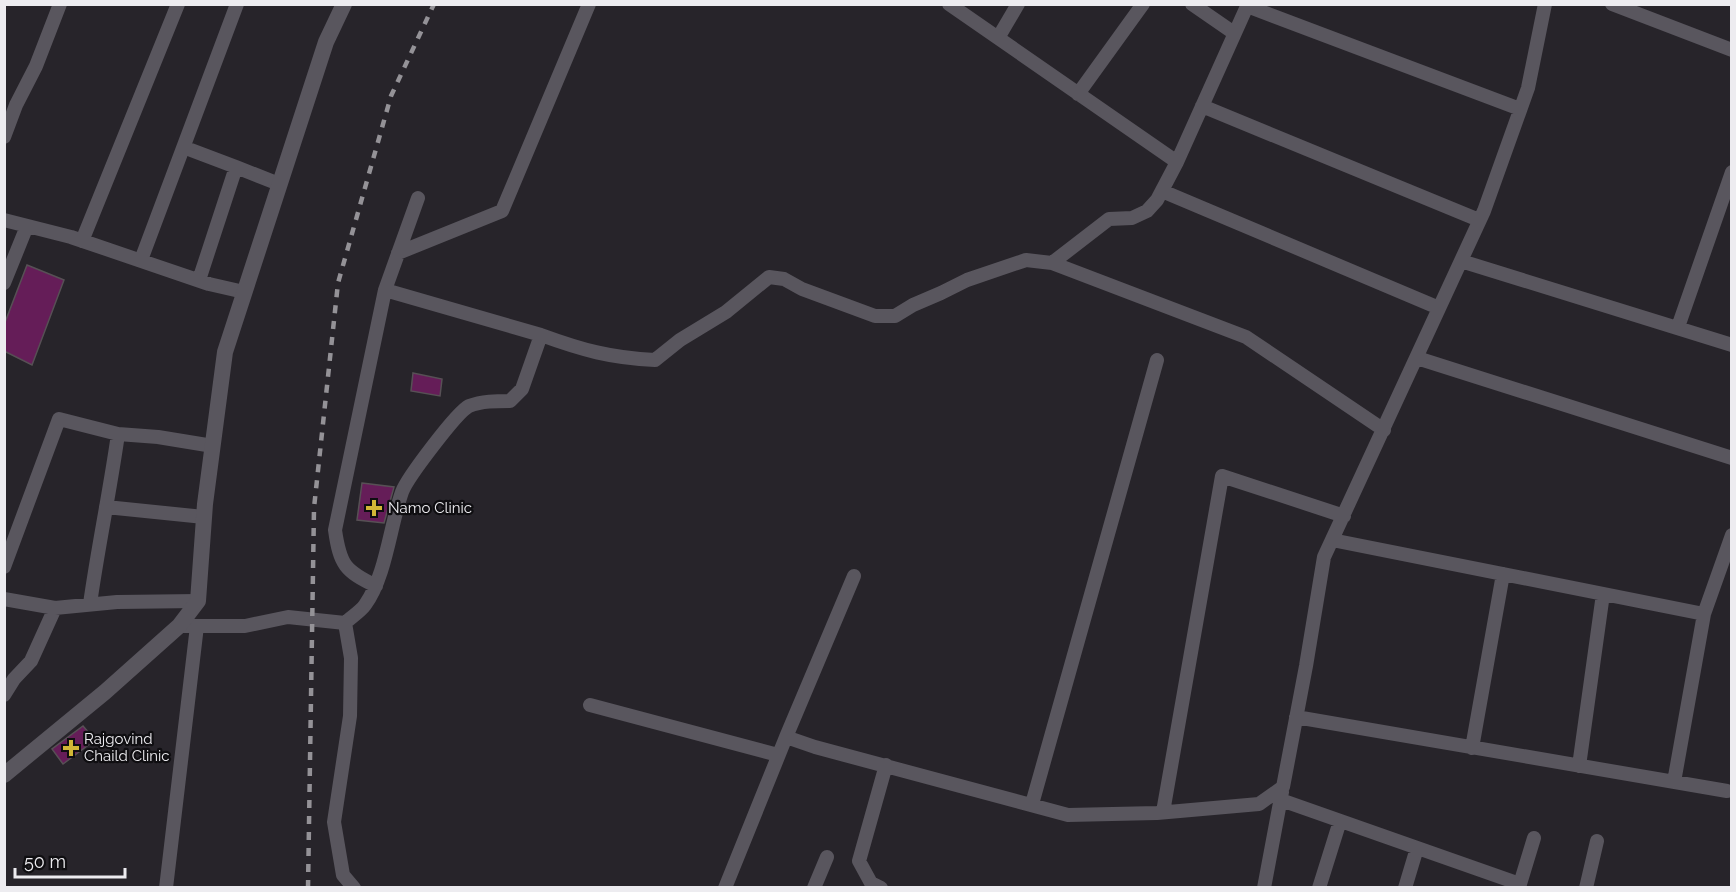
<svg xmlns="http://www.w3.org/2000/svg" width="1736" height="892" font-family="Raleway,sans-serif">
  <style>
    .building { fill: #651d58; stroke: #575055; stroke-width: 1.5 }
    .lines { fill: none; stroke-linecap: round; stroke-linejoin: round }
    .minor { stroke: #59565e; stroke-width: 14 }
    .tertiary { stroke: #59565e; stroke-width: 16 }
    .rail { stroke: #949297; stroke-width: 4.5; stroke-dasharray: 8 8; stroke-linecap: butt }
    .poi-dot { fill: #d2b736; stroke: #0f0e11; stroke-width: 2 }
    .labels { text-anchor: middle; stroke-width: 4.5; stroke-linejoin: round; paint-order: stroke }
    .poi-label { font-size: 15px; fill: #edecf0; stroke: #0f0e11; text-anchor: start }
  </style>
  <rect width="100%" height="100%" fill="#27242a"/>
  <!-- building -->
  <path class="building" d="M 27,265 L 64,280 L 32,365 L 4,351 L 4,325 Z
    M 413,373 L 442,379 L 440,396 L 411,391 Z
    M 362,483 L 394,487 L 384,523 L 357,520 Z
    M 83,726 L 95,740 L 63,764 L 52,749 Z"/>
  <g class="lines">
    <!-- minor -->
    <path class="minor" d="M 949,4 L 1177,162
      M 1192,4 L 1234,33
      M 1612,4 L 1732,50
      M 1247,6 L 1520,109
      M 998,38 L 1018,4
      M 1078,94 L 1143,4
      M 1202,106 L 1479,220
      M 4,137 L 16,105 L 36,66 L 60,4
      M 191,150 L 236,167 L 199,280
      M 236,167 L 279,184
      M 1162,191 L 1439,308
      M 4,220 L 71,237 L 209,284 L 244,292
      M 82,241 L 178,4
      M 398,253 L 502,211 L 589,4
      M 141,260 L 237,4
      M 1461,261 L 1732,345
      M 1052,263 L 1109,219 L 1132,218 L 1147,211 L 1157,200 L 1177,162 L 1248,4
      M 4,283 L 27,226
      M 385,290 L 541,335
      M 1678,327 L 1732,172
      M 1417,358 L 1732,458
      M 106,507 L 204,517
      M 1332,540 L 1704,614
      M 4,567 L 59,419 L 118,434 L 158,437 L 213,446
      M 376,586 C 345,571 340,565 335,530 L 385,290 L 418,198
      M 4,599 L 55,608 L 117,602 L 198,601
      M 90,604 C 98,547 110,491 118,434
      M 345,623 C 351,617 360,612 365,605 C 386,576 390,526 402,492 C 407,478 457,412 469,406 C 482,401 496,401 510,401 L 522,389 L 541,335 C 582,350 611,358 655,360 L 680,340 L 726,312 L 769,277 L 784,279 L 802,289 L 875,316 L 895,316 L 913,305 L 941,293 L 967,280 L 1026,260 L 1052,263 L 1246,337 L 1384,430
      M 179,626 L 245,626 L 288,617 L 345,623 L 351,658 L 350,716 L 334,822 L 343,875 L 354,888
      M 4,695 L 14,679 L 31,661 L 55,608
      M 590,705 L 778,755
      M 1296,717 L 1727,791
      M 786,737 L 854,576
      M 1472,748 L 1503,574
      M 1579,766 L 1603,594
      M 1674,782 L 1704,614 L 1732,535
      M 1281,800 L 1520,884 L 1534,838
      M 1032,804 L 1157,360
      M 1163,812 L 1222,476 L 1344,516
      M 166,888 L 197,626
      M 725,888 L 786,737 L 815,747 L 1068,815 L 1157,813 L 1259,804 L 1283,787 L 1306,666 L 1324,557 L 1484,211 L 1528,88 L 1545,4
      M 814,888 L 827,857
      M 881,888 L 871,883 L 859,861 L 886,765
      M 1264,888 L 1282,792
      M 1319,888 L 1340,821
      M 1405,888 L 1417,848
      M 1586,888 L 1597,841"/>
    <!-- tertiary -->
    <path class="tertiary" d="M 4,775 L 105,692 L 179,626 L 198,601 L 205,504 L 225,352 L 326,42 L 344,4"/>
    <!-- rail -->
    <path class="rail" d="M 308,888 L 314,508 L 338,283 L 391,96 L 434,4"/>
  </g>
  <!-- markers -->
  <g class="poi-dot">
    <path d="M371 499h6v6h6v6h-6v6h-6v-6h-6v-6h6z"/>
    <path d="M68 739h6v6h6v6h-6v6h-6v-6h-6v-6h6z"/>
  </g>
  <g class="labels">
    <!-- poi labels -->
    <g class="poi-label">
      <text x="388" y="513">Namo Clinic</text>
      <text x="84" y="744">Rajgovind<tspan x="84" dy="17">Chaild Clinic</tspan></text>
    </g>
  </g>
  <!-- border -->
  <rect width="1736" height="892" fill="none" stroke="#edecf0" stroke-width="12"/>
  <!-- scale -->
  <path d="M15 868v9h110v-9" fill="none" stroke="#edecf0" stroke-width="3"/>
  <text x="24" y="868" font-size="18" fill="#edecf0" stroke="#0f0e11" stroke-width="4.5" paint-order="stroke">50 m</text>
</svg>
